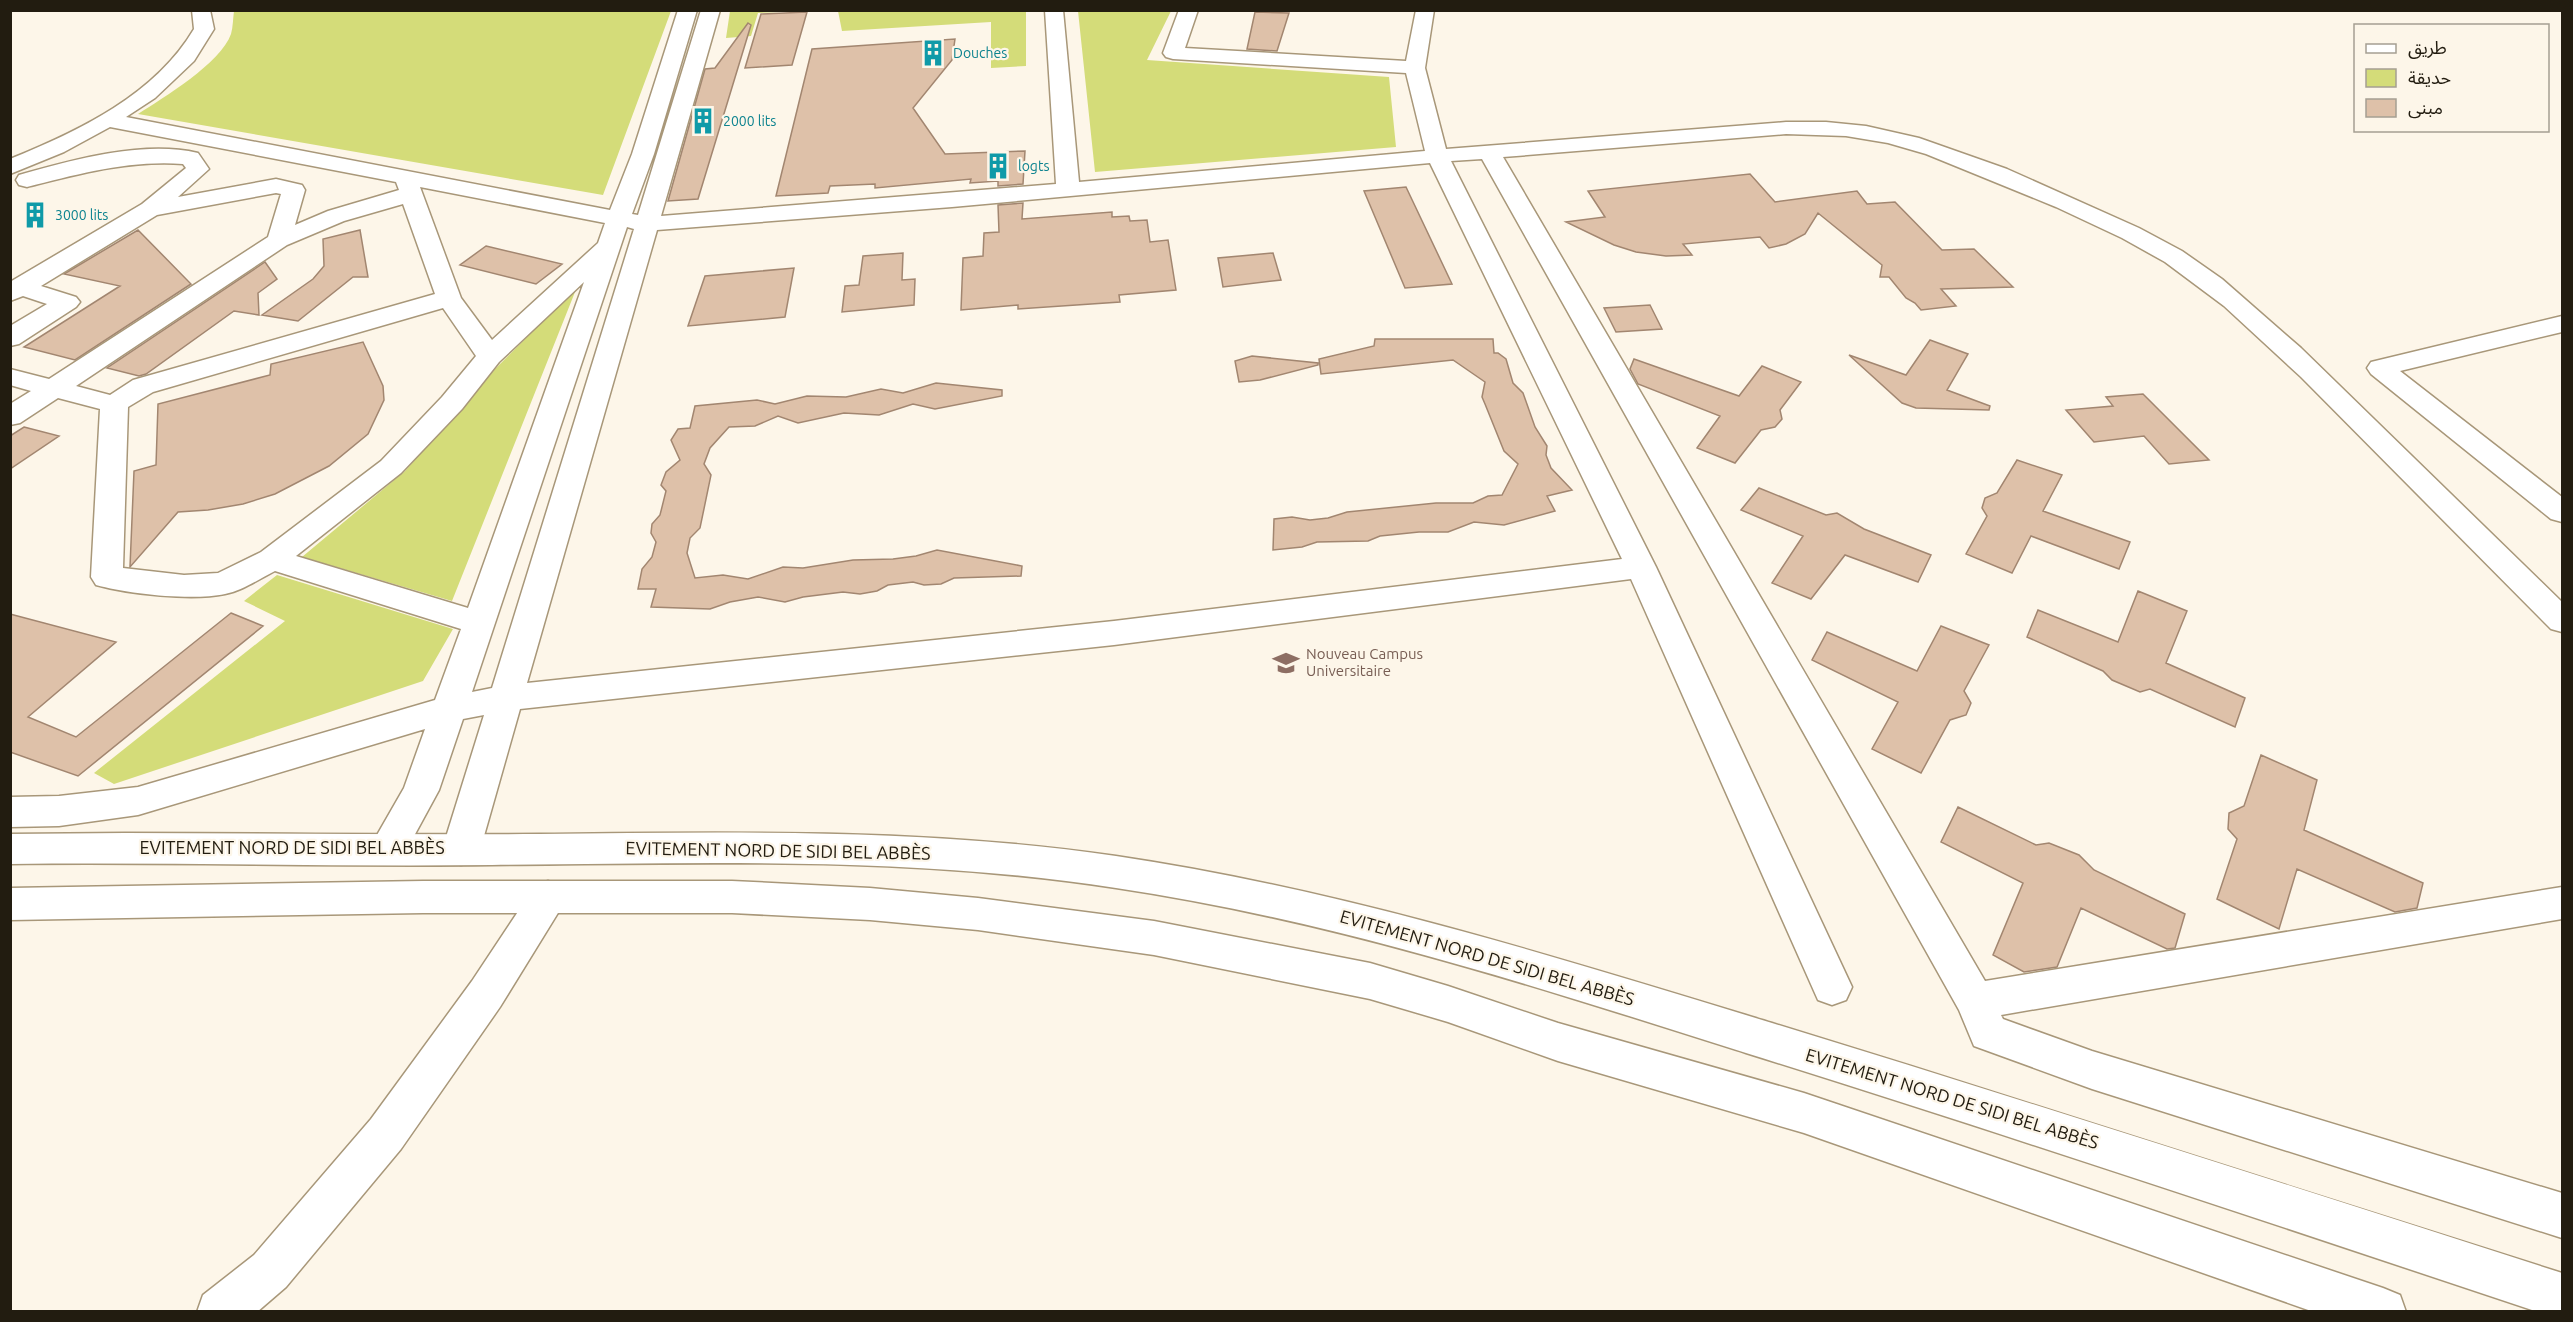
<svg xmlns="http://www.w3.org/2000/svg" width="2573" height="1322" font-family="Ubuntu,'Noto Sans Arabic',sans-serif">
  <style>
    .green { fill: #d4dc79 }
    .building { fill: #dec1a9; stroke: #a28670; stroke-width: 1.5 }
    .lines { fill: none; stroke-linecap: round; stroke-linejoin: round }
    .minor-casing { stroke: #a89779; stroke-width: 3 }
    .highway-casing { stroke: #a89779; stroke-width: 3 }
    .minor { fill: #fff; fill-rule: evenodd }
    .highway { fill: #fff; fill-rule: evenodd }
    .labels { text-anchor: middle; stroke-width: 4.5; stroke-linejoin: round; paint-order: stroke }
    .far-culture-label { font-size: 14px; fill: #0d838f; stroke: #fdf6e9; text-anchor: start }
    .education-label { font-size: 15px; fill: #785e54; stroke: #fdf6e9; text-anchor: start }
    .near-street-label { font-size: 18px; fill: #221c10; stroke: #fdf6e9 }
  </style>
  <rect width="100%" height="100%" fill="#fdf6e9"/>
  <!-- green -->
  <path class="green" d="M 234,11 L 234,10 L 671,11 L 603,195 L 138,114 C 163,98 221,63 231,34 C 233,27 233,18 234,11 Z
    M 730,11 L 804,11 L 758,13 L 751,36 L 726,38 Z
    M 838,11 L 1026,11 L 1026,66 L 991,68 L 991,22 L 842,31 Z
    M 1078,11 L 1171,11 L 1147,60 L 1389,77 L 1396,147 L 1095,172 Z
    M 577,287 L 452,601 L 302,557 L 405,471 L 496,368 Z
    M 277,575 L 453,629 L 423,681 L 114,784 L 94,773 L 285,621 L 244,601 Z"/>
  <!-- building -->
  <path class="building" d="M 807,12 L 792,65 L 745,68 L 761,14 Z
    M 1255,12 L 1289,13 L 1277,51 L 1247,49 Z
    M 748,23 L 751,25 L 698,199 L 668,201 L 705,69 L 715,68 Z
    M 955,39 L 952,60 L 913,108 L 945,154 L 1025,151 L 1023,184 L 998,186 L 998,181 L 970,183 L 971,179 L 875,188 L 875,184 L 830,186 L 828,193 L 776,196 L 812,49 Z
    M 1750,174 L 1775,202 L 1857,191 L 1867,204 L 1895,202 L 1942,250 L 1974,249 L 2013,287 L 1941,289 L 1956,306 L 1921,310 L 1915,303 L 1906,298 L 1889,277 L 1880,277 L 1882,265 L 1818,213 L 1805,234 L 1786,244 L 1769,248 L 1760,237 L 1683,244 L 1692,255 L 1666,256 L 1636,252 L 1614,245 L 1566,222 L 1605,217 L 1588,191 Z
    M 1406,187 L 1452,284 L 1405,288 L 1364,191 Z
    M 1023,203 L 1022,219 L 1112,212 L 1112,217 L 1129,216 L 1130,221 L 1147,220 L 1150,242 L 1168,240 L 1176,290 L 1119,295 L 1120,302 L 1018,309 L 1018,305 L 961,310 L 963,258 L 983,256 L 984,233 L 999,232 L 998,205 Z
    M 138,230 L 191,284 L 75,360 L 24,347 L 120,286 L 64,274 Z
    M 360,230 L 368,277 L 353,277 L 298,321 L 262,315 L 313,279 L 324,266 L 323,239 Z
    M 486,246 L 562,264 L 536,284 L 460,265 Z
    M 903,253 L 902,280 L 915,279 L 914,305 L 842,312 L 845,286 L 859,285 L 863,256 Z
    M 1273,253 L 1281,280 L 1223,287 L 1218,258 Z
    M 265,262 L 277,279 L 258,293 L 259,315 L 234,311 L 146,374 L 139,376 L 107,368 Z
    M 794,268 L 785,317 L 688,326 L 705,276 Z
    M 1650,305 L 1662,329 L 1616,332 L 1604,308 Z
    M 1375,339 L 1493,339 L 1494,353 L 1498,353 L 1506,359 L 1513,383 L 1523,393 L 1535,427 L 1547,446 L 1546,455 L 1551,468 L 1572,490 L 1547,496 L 1555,511 L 1504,525 L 1474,522 L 1448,532 L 1419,532 L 1380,536 L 1368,541 L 1317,542 L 1302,547 L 1273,550 L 1274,519 L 1292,517 L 1310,520 L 1328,518 L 1347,512 L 1436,503 L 1473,503 L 1488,496 L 1502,495 L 1518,464 L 1504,451 L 1485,404 L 1482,397 L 1485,382 L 1453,360 L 1321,374 L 1319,359 L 1374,346 Z
    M 1930,340 L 1968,354 L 1947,390 L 1990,406 L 1989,410 L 1916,408 L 1902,403 L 1849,355 L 1906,375 Z
    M 363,342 L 383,386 L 384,400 L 368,434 L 329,466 L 275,494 L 243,504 L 208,510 L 178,512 L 130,567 L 134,471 L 156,465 L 158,404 L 270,375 L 271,364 Z
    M 1252,356 L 1318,363 L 1318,365 L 1260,380 L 1239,382 L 1235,361 Z
    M 1634,359 L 1739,396 L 1762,366 L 1801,382 L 1780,410 L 1782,419 L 1775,427 L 1761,430 L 1735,463 L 1697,448 L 1720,416 L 1638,384 L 1630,369 Z
    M 936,383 L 1002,390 L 1002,396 L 935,409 L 913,404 L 879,415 L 844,413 L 798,423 L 778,416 L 755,426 L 729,427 L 710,448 L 704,464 L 711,475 L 700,528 L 690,538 L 687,553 L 695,578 L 723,575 L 748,579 L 783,567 L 803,568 L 853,560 L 893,559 L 916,556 L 937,550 L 1022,566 L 1021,576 L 954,578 L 941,584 L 924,585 L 913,582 L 888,585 L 877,591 L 860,594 L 843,592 L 803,597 L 785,602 L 758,597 L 730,602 L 710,609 L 651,607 L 656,589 L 638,589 L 642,569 L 652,557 L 656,542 L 651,533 L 652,524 L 660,515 L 666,491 L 661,485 L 666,472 L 680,460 L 671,440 L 678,429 L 690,428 L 695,406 L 757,400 L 775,404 L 807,396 L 846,397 L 881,389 L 903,393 Z
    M 2143,394 L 2209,460 L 2169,464 L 2144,436 L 2094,442 L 2066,410 L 2113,406 L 2106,397 Z
    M 24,427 L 59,436 L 10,469 L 10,436 Z
    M 2017,460 L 2062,475 L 2043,511 L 2130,542 L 2119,569 L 2031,536 L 2012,573 L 1966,554 L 1987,516 L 1982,508 L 1985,498 L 1997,493 Z
    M 1759,488 L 1826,515 L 1837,513 L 1864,529 L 1931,555 L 1918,582 L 1845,555 L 1811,599 L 1772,583 L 1803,536 L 1741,510 Z
    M 2138,591 L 2187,611 L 2166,663 L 2245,698 L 2235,727 L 2150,689 L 2140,692 L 2112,680 L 2103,671 L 2027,637 L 2038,610 L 2118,642 Z
    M 231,613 L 263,626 L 78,776 L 10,752 L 10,614 L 116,642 L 28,717 L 76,737 Z
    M 1941,626 L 1989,645 L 1964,691 L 1971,703 L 1966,715 L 1950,720 L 1921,773 L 1872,749 L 1898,702 L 1812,660 L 1827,632 L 1917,671 Z
    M 2261,755 L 2317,780 L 2304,830 L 2423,883 L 2417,908 L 2395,912 L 2297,869 L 2279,929 L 2217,899 L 2237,839 L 2228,829 L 2229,813 L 2244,806 Z
    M 1958,807 L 2036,845 L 2049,843 L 2079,855 L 2094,870 L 2185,914 L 2175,948 L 2167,949 L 2081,908 L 2057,967 L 2024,972 L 1993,955 L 2023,883 L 1941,842 Z"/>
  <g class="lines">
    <!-- minor casing -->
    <g class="minor-casing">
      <path id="minor" d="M 192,10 L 210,10 L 214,29 L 194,61 L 155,98 L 126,117 L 610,210 L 632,154 L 678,10 L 697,10 L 654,154 L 632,214 L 638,215 L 701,10 L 720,10 L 661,216 L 1056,184 L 1045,10 L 1063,10 L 1079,182 L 1425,151 L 1406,73 L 1173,59 L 1166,57 L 1163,53 L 1179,10 L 1198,10 L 1185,48 L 1406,61 L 1416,10 L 1434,10 L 1425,68 L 1446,149 L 1786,122 L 1826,122 L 1866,126 L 1919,138 L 2007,169 L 2139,228 L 2182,251 L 2222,279 L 2301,348 L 2562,602 L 2562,632 L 2551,629 L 2301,377 L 2224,306 L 2165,262 L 2122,238 L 2056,207 L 1926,154 L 1888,143 L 1846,136 L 1786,134 L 1503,157 L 1985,981 L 2562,887 L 2562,919 L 2001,1015 L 2003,1019 L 2092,1051 L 2562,1193 L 2562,1238 L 2092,1089 L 1974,1046 L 1959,1010 L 1482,159 L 1451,161 L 1656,567 L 1852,987 L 1846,1000 L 1832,1005 L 1818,1000 L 1631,579 L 1114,645 L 520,709 L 480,850 L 474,861 L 461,865 L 448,861 L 442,850 L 484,715 L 463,719 L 439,790 L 401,860 L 388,864 L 375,860 L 369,849 L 404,788 L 425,729 L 138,815 L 59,826 L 10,827 L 10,797 L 59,796 L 138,787 L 435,700 L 461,629 L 275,571 C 259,579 242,591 225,594 C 192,601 128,594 96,585 L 91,577 L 100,409 L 58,398 L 20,423 L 10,425 L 10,404 L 31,391 L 10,385 L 10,369 L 49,379 L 268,237 L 281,194 L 276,193 L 157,215 L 41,286 L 76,297 L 80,302 L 76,307 L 19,344 L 10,346 L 10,326 L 47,304 L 23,296 L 10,301 L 10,282 L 142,204 L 186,168 L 183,164 C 129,160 79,174 27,187 L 19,185 L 16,180 L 19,175 C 72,160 143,140 198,153 L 209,169 L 178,197 L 276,179 L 302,185 L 305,190 L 295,225 L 328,211 L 399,190 L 396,182 L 110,127 L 64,152 L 10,174 L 10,159 C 79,131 155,95 194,29 ZM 1430,163 L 1622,559 L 1114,621 L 527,683 L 657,230 L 952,207 ZM 420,187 L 605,223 L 598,243 L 492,340 L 461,298 ZM 403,204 L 435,294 L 133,380 L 110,395 L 76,386 L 287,245 L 344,221 ZM 627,227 L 634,229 L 492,688 L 472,692 ZM 584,282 L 468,608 L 296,556 L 401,473 L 462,409 L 499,362 ZM 443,308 L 476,356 L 442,397 L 381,461 L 261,552 L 218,573 L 184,575 L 123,568 L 128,407 L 153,392 Z
        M 2562,316 L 2562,332 L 2400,371 L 2562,497 L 2562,522 L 2551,519 L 2371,374 L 2367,368 L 2371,362 Z
        M 548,881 L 561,886 L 567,897 L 561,908 L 500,1007 L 401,1149 L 286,1287 L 257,1312 L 197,1312 L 203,1295 L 254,1255 L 371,1119 L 472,981 L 535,886 Z"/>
    </g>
    <!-- highway casing -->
    <g class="highway-casing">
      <path id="highway" d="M 125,833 C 263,833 401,835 540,834 C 732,832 925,828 1116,856 C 1340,889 1556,957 1772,1023 C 2036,1104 2299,1188 2562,1273 L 2562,1312 L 2538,1312 C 2274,1224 2011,1136 1746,1053 C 1538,987 1332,920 1116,888 C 910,856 701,863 492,865 C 332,867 171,862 10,864 L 10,834 Z
        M 423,881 L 732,881 L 870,888 L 978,898 L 1154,921 L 1370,963 L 1448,986 L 1558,1023 L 1804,1093 L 2383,1288 L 2400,1295 L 2406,1312 L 2314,1312 L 1804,1133 L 1558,1061 L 1448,1022 L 1370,999 L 1154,955 L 978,930 L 870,920 L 732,913 L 423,913 L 10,920 L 10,888 Z"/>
    </g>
    <!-- minor -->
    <use href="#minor" class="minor"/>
    <!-- highway -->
    <use href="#highway" class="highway"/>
  </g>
  <!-- icons -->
  <defs>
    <g id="building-bare" transform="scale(2.07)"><path d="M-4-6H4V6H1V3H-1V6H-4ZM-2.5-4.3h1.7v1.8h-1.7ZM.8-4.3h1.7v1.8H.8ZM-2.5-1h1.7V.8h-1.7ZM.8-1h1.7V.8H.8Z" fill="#0f9aa8" stroke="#fdf6e9" stroke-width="2.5" paint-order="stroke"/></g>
    <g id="university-bare" transform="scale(2.07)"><path d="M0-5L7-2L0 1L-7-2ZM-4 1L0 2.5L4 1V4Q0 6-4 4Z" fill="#8d6e63" stroke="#fdf6e9" stroke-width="2.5" paint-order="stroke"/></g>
  </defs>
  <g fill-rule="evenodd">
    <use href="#building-bare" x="933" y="53"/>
    <use href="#building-bare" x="703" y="121"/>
    <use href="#building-bare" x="998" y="166"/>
    <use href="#building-bare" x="35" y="215"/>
    <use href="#university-bare" x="1286" y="663"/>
  </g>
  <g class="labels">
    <!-- far-culture labels -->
    <g class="far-culture-label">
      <text x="953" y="58">Douches</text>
      <text x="723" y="126">2000 lits</text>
      <text x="1018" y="171">logts</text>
      <text x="55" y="220">3000 lits</text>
    </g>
    <!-- education labels -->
    <g class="education-label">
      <text x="1306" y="659">Nouveau Campus<tspan x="1306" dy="17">Universitaire</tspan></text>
    </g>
    <!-- near-street labels -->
    <g class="near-street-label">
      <text x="292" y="854">EVITEMENT NORD DE SIDI BEL ABBÈS</text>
      <text transform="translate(778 851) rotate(1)" y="6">EVITEMENT NORD DE SIDI BEL ABBÈS</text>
      <text transform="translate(1487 958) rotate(16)" y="6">EVITEMENT NORD DE SIDI BEL ABBÈS</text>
      <text transform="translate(1952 1099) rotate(17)" y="6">EVITEMENT NORD DE SIDI BEL ABBÈS</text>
    </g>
  </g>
  <!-- border -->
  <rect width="2573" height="1322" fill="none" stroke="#221c10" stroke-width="24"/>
  <!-- legend -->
  <rect x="2354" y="24" width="195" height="108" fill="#fdf6e9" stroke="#a59f92" stroke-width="1.5"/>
  <rect x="2366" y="44" width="30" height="9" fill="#ffffff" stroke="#a59f92" stroke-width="1.5"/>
  <text x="2408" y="54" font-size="18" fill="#221c10">طريق</text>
  <rect x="2366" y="69" width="30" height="18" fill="#d4dc79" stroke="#a59f92" stroke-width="1.5"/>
  <text x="2408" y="84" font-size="18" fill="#221c10">حديقة</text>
  <rect x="2366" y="99" width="30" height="18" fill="#dec1a9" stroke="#a59f92" stroke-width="1.5"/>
  <text x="2408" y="114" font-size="18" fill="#221c10">مبنى</text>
</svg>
